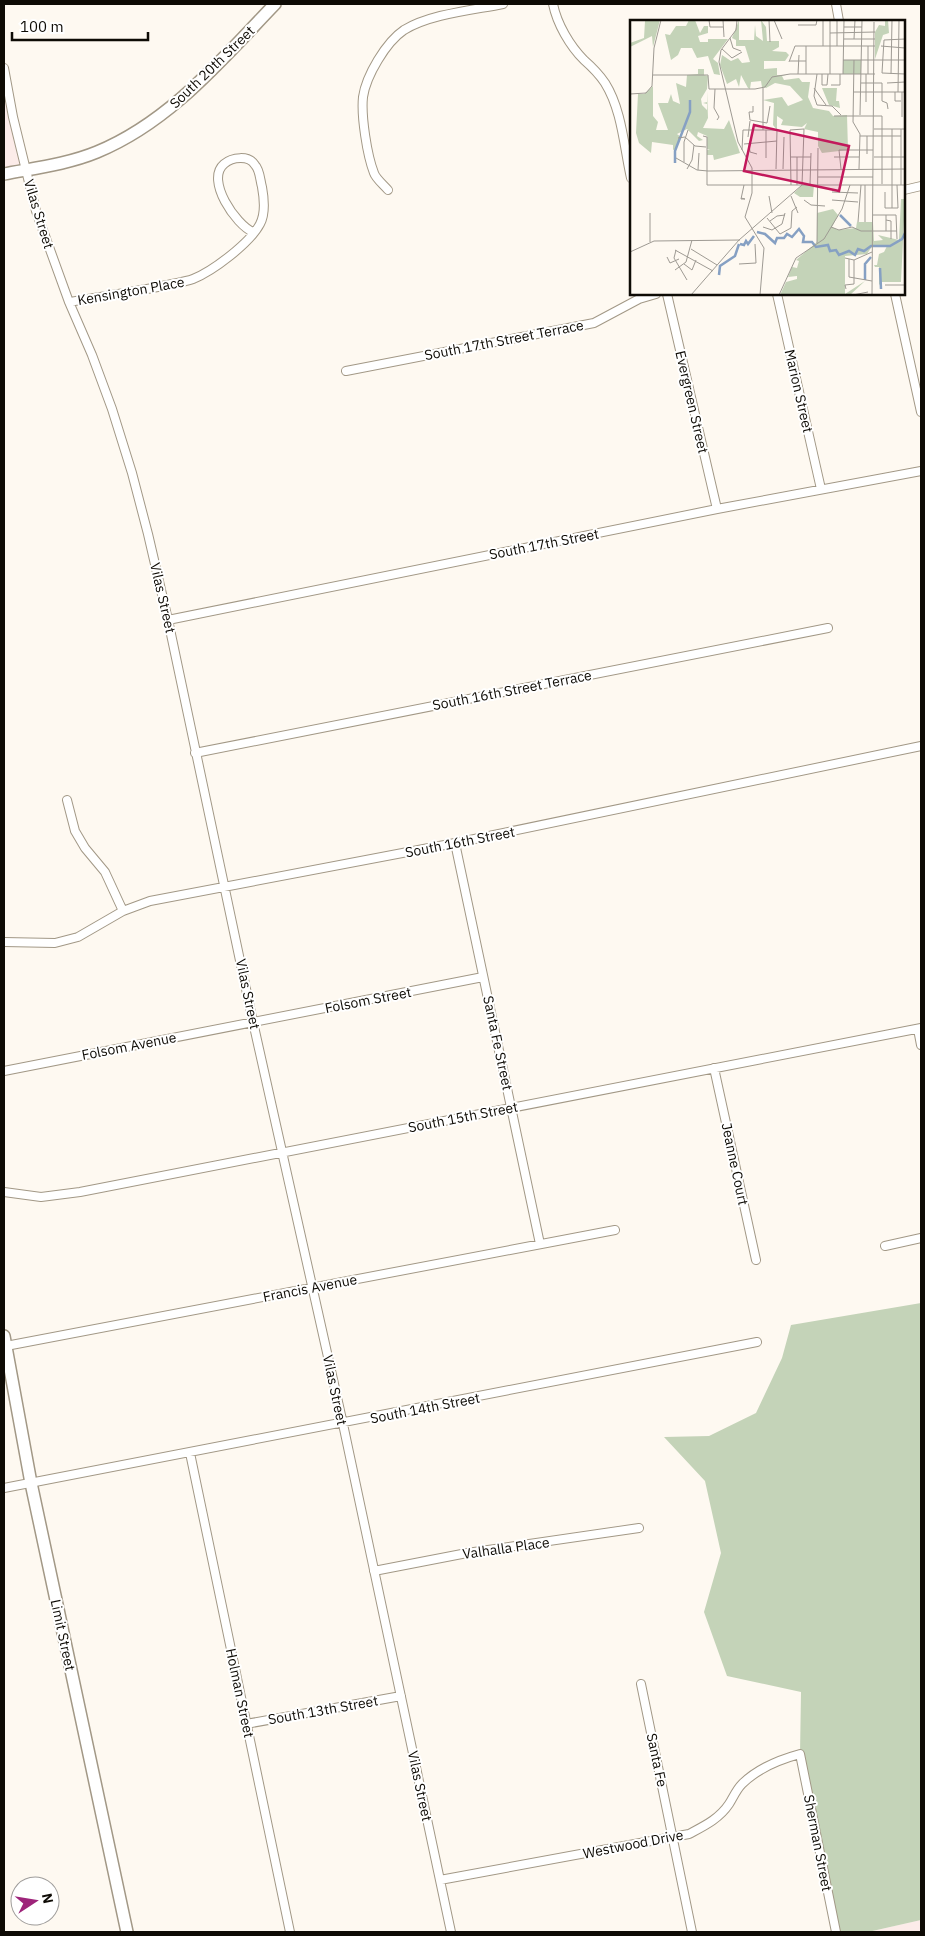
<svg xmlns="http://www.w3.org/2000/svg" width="925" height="1936" font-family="'IBM Plex Sans',sans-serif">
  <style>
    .education { fill: #fcece9 }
    .green { fill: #c4d3b8 }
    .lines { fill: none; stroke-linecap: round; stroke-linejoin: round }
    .street-casing { stroke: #a29886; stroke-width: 10 }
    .secondary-casing { stroke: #a29886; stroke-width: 14 }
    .street { stroke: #fff; stroke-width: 8 }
    .secondary { stroke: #fff; stroke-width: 11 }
    .labels { text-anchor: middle; stroke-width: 4; stroke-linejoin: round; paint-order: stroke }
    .street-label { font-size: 14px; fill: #0e0b05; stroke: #fff }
    .inset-river { fill: none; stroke: #86a0c3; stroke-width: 2.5 }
    .inset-road { fill: none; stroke: #9e9a93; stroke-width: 1 }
    .view { fill: #c2185b; fill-opacity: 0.15; stroke: #c2185b; stroke-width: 2.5 }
    .inset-edge { fill: none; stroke: #0e0b05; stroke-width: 2.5 }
  </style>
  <rect width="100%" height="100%" fill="#fef9f1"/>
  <!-- education -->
  <path class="education" d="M 4,68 L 25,170 L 4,174 Z
    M 921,1920 L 921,1932 L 868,1932 Z"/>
  <!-- green -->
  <path class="green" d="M 921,1303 L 921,1920 L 868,1932 L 836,1932 L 800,1754 L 801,1692 L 727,1676 L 704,1612 L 721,1553 L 705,1481 L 664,1437 L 709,1436 L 756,1413 L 782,1358 L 791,1325 Z"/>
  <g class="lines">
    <!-- street casing -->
    <g class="street-casing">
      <path id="street" d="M 553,4 C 557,24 570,46 584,60 C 592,67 599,74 605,83 C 622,110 624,147 631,178
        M 836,4 L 839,21
        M 4,68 L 13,117 L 36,211 L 69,302 L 92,355 L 112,409 L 132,473 L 148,534 L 168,620 L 253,1022 L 343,1424 L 451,1932
        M 388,190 C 384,185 376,179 374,173 C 367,155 361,116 363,97 C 366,76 386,42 404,30 C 430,14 473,10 503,4
        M 904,190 L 921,186
        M 667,294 L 717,509
        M 777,294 L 821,489
        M 895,294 L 921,412
        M 69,302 C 101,297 134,292 167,285 C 175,283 185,282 193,279 C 213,271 250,243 260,224 C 266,213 264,198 262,187 C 260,180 260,170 255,165 C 249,155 232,157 224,164 C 205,180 236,225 253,232
        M 346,371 L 594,323 L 639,299 L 656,294
        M 168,620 L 717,509 L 921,471
        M 195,753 L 828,628
        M 67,800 L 75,831 L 85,848 L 105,872 L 123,911
        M 455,843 L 540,1244
        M 4,942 L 55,943 L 78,937 L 123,911 L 150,901 L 455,843 L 921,746
        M 918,1029 L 921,1045
        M 714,1068 L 756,1260
        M 4,1071 L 483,977
        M 4,1192 L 41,1197 L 80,1192 L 921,1028
        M 885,1246 L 921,1238
        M 6,1346 L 615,1230
        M 190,1453 L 290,1932
        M 4,1488 L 757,1342
        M 374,1571 L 467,1553 L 639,1528
        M 641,1684 L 692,1932
        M 246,1724 L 401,1696
        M 440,1880 L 689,1834 C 704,1826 719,1819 729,1804 C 733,1798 736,1790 742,1784 C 758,1768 778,1760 800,1754 L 836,1932"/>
    </g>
    <!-- secondary casing -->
    <g class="secondary-casing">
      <path id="secondary" d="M 4,174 C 35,168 68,164 97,152 C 170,122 222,59 275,4
        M 4,1336 L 31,1483 L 127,1932"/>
    </g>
    <!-- street -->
    <use href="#street" class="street"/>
    <!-- secondary -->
    <use href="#secondary" class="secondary"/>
  </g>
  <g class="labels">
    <!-- street labels -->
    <g class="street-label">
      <text transform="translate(212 67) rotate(-44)" y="5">South 20th Street</text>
      <text transform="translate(39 214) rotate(73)" y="5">Vilas Street</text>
      <text transform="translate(131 291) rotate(-10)" y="5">Kensington Place</text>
      <text transform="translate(504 340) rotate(-11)" y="5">South 17th Street Terrace</text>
      <text transform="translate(799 391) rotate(77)" y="5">Marion Street</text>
      <text transform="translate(692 402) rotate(77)" y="5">Evergreen Street</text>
      <text transform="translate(544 544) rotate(-11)" y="5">South 17th Street</text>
      <text transform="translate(163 598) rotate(77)" y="5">Vilas Street</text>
      <text transform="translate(512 690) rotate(-11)" y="5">South 16th Street Terrace</text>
      <text transform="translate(460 842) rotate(-11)" y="5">South 16th Street</text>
      <text transform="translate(248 994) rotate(78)" y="5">Vilas Street</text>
      <text transform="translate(368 1000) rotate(-11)" y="5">Folsom Street</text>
      <text transform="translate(498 1043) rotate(78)" y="5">Santa Fe Street</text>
      <text transform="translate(129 1046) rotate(-11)" y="5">Folsom Avenue</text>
      <text transform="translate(463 1117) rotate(-11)" y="5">South 15th Street</text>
      <text transform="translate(735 1164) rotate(78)" y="5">Jeanne Court</text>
      <text transform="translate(310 1288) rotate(-11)" y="5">Francis Avenue</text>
      <text transform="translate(335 1390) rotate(78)" y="5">Vilas Street</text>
      <text transform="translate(425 1408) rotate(-11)" y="5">South 14th Street</text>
      <text transform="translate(506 1548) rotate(-8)" y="5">Valhalla Place</text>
      <text transform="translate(63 1635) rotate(78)" y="5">Limit Street</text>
      <text transform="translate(240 1693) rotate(78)" y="5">Holman Street</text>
      <text transform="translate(323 1710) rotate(-10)" y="5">South 13th Street</text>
      <text transform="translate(657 1760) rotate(78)" y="5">Santa Fe</text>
      <text transform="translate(420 1786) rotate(78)" y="5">Vilas Street</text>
      <text transform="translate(818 1843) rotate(79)" y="5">Sherman Street</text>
      <text transform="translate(633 1844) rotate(-11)" y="5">Westwood Drive</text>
    </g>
  </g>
  <!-- overview -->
  <g transform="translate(630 20)">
    <rect width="275" height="275" fill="#fef9f1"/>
    <path d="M 30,0 L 23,27 L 22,16 L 0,27 L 0,23 L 14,18 L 15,1 ZM 59,0 L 65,0 L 70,13 L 74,6 L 78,6 L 78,13 L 68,16 L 70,22 L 78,22 L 78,19 L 98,19 L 83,39 L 88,43 L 90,55 L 84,54 L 78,36 L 67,38 L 62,28 L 51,28 L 48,35 L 41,40 L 35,14 L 40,15 L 46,6 L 56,6 ZM 109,0 L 109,20 L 124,20 L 125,5 L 126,16 L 133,21 L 131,0 L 136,7 L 137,21 L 149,21 L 149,27 L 142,31 L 156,32 L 159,35 L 155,41 L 134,41 L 134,49 L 147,48 L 147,55 L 156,55 L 152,56 L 154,60 L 169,58 L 172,62 L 180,62 L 178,77 L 183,88 L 199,91 L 203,96 L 217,95 L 218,130 L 192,133 L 188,126 L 188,112 L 174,109 L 177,103 L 172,107 L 151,105 L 153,100 L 147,96 L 147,110 L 143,105 L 144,83 L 133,80 L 152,77 L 158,86 L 173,80 L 160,66 L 145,63 L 136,68 L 132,67 L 131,61 L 121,62 L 120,69 L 118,68 L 111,55 L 109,67 L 106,59 L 97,64 L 90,45 L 92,35 L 101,41 L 108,38 L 112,43 L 120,42 L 115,26 L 106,26 L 106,20 L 102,18 ZM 255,0 L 258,0 L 259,13 L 253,15 L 245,39 L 245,12 L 249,5 L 255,6 ZM 213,40 L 231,40 L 231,54 L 213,54 ZM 68,49 L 74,49 L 74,55 L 78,56 L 77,69 L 71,79 L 72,85 L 77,90 L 77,84 L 73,83 L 77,82 L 77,71 L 78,98 L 73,108 L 94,109 L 99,100 L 110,133 L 84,140 L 83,135 L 77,135 L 77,130 L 80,130 L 77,129 L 77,116 L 68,112 L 67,116 L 73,120 L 69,121 L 57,109 L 47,114 L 51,117 L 46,129 L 43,130 L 43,125 L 22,122 L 21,133 L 9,123 L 6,113 L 8,74 L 14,74 L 23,66 L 23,96 L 28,102 L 26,110 L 38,110 L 28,83 L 38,83 L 41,74 L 43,81 L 50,84 L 46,63 L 56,67 L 57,55 L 68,54 ZM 192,68 L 207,68 L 206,81 L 209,81 L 210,88 L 199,85 ZM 172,165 L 184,165 L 183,177 L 170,177 L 164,173 ZM 271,179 L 275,179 L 271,262 L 252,262 L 252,267 L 249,264 L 249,247 L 245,247 L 244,245 L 247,245 L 249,234 L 254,232 L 257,226 L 243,225 L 237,234 L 215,236 L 215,274 L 235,261 L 220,275 L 150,275 L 156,262 L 167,259 L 167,256 L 158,257 L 162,247 L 167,248 L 169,241 L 166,240 L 187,222 L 187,193 L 203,189 L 208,195 L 202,207 L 208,210 L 226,208 L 227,202 L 243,202 L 244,221 L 253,220 L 248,215 L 269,220 Z" fill="#c4d3b8"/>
    <path class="inset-river" d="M 45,143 L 45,131 L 60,92 L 60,80M 210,195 L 221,206M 127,212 L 135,214 L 145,223 L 147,218 L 154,218 L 157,214 L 162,217 L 169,209 L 174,216 L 173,222 L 182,222 L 186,227 L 198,225 L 200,231 L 206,230 L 209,235 L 219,231 L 225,235 L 228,229 L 234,231 L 241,226 L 260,226 L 272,219 L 275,213M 110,224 L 114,225 L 116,221 L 118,224 L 124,216M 250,248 L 251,269M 89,255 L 90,246 L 105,236 L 109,224M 235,260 L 235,244 L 241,237"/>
    <path class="inset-road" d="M 79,0 L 80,7 L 93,7M 93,0 L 94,17M 107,0 L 106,10 L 91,30 L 89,42 L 108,122 L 122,148 L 122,173 L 115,197 L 134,228 L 130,275M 139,0 L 140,22M 144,0 L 152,19M 207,0 L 207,26M 168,5 L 186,5 L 187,0M 214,7 L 232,7M 200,13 L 245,12M 100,18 L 103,28 L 111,31M 214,19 L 245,19M 224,19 L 225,0M 275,19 L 254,20 L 252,53 L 275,54M 176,26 L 176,54M 193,26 L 193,0M 251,26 L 275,28M 92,29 L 102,38 L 112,32M 213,40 L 275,40M 224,40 L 223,102 L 230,114 L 229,149M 160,41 L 176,41M 159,42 L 165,26 L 245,26M 168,54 L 169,35M 187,54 L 184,76 L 187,85 L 202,86 L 211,95M 192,54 L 192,65 L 197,65 L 198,54M 200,54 L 200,0M 213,54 L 214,0M 238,54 L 238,26M 261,54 L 262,0M 23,55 L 78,55 L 79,69 L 125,69 L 135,67 L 142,57 L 160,54 L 245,54M 231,63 L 252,63 L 252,81 L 257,83 L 258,89M 257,63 L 275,62M 201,65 L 210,65 L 210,54M 184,68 L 196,85M 85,69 L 84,88 L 89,97 L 87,100M 224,72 L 275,72M 265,72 L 265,81 L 271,81M 268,72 L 269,0M 272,72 L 272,97M 0,74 L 16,73 L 22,66 L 24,28 L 31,0M 236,82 L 236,54M 123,86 L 123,92 L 119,92 L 120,100 L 137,103 L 140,86M 230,95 L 232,0M 204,96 L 252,96 L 252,164M 244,109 L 275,109M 262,109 L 262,188M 133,110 L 133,68M 136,110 L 136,138M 73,116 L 77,117 L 77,165 L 275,165M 230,116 L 271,116M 118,117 L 120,101M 48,118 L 55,117 L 65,126 L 76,127M 114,124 L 147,121M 119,124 L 120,132 L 127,134M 112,130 L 113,110 L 147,110 L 146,149M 237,134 L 237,116M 160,137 L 181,137M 204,137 L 229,137M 244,137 L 275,137M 46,138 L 67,150 L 78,151 L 275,149M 54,142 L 54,122 L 58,110M 57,149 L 62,140 L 64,125M 153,149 L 154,117M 211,149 L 209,130 L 243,130M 68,150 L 69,133M 188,157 L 243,157M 167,165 L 167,137M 180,165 L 181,133M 235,165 L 235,202M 271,165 L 271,109M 202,172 L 228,173M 255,172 L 255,188 L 268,188 L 267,165M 139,176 L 142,193M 161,176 L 168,193M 111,178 L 115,179 L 111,179 L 114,165M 174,180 L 181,185 L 195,186M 202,180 L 228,182M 20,193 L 20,222M 243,195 L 266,195 L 267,219M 137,198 L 150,214 L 161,208 L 162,191 L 167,187M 256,200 L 261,201 L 261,219M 140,201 L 147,196 L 155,195M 228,202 L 231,165M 133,207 L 142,210 L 152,204 L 155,193M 201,207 L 209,210 L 222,207 L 231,211 L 267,211M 256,211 L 256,195M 187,223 L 188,128M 61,229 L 87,245M 45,230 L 83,251M 46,230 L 44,238 L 57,260M 0,232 L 24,221 L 110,220M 37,237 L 40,243 L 49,239M 215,238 L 224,240 L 242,232M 219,239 L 219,257M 54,244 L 62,250 L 66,240M 109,244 L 126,243 L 125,224M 45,250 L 56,242 L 62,220M 219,257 L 242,261M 255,265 L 275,265M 216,269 L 215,265 L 224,264 L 224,240M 61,275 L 109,220 L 172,165 L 174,109 L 160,110 L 161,165M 149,275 L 166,238 L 194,219 L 212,189 L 220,165M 223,275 L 238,272M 242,275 L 244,2"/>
    <path class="view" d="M 124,105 L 219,126 L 209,171 L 114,151 Z"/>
    <rect width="275" height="275" class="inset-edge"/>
  </g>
  <!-- border -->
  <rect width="925" height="1936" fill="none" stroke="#0e0b05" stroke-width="10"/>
  <!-- north arrow -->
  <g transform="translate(35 1901) rotate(78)"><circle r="24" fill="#ffffff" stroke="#9f9d9b"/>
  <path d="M0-4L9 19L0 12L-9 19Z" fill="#9e247a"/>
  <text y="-8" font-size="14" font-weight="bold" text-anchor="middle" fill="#0e0b05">N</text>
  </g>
  <!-- scale -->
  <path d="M12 32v8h136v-8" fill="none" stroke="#0e0b05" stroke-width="2.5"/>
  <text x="20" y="32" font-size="15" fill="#0e0b05" stroke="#ffffff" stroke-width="4" paint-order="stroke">100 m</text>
</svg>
